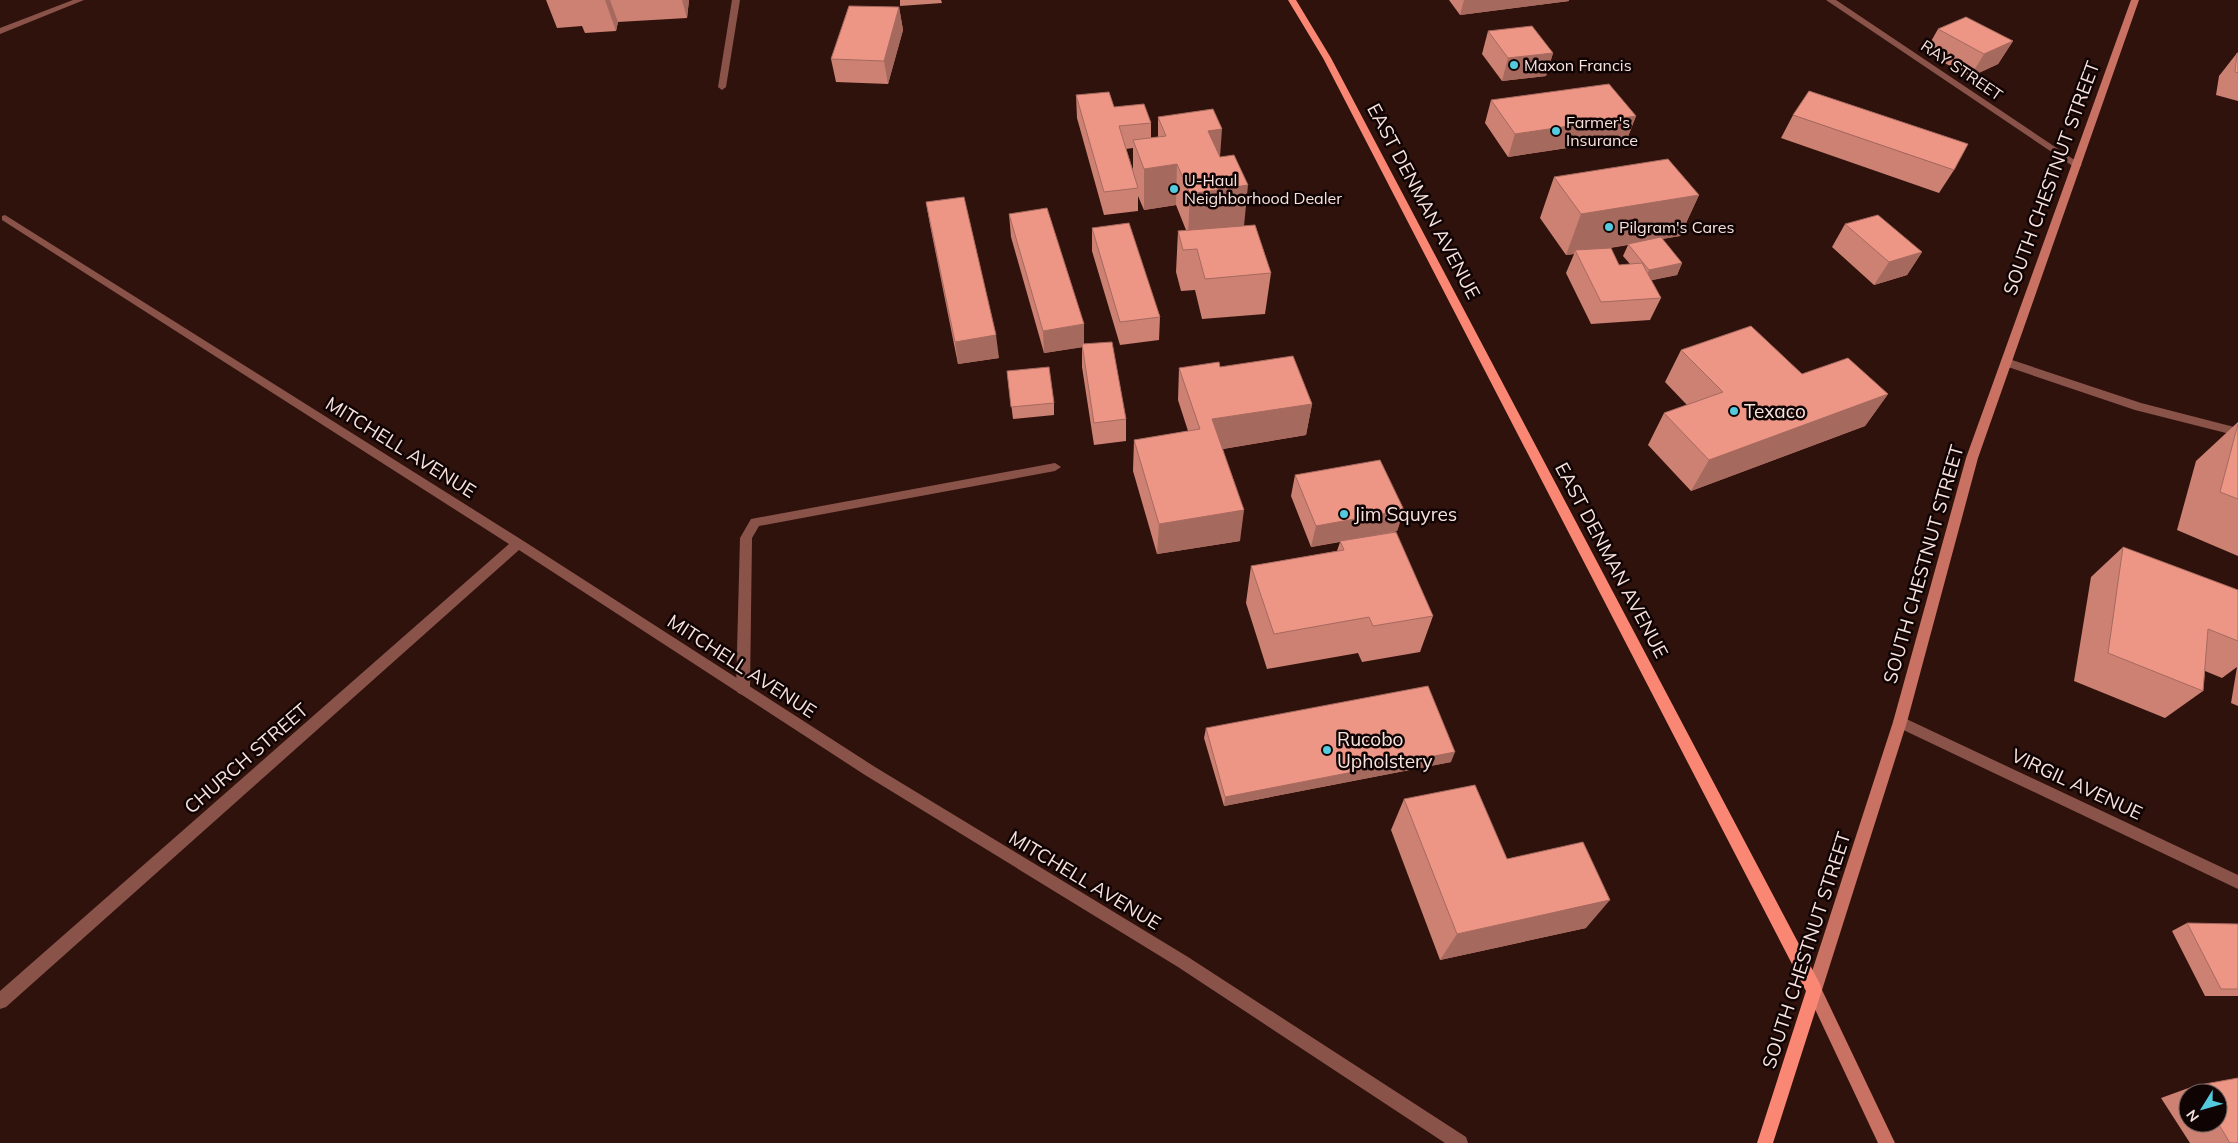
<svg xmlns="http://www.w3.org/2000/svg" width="2238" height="1143" font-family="Mulish,sans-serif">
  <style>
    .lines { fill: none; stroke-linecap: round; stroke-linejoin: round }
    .lane { fill: #8a5349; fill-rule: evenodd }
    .street { fill: #8a5349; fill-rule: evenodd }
    .secondary { fill: #c97162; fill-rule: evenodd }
    .primary { fill: #fa8774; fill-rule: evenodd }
    .wall { fill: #cc8173; fill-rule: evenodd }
    .shaded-wall { fill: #a6695e }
    .building { fill: #ed9686; stroke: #a6695e }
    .poi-dot { fill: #54cade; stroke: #0f0403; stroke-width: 2 }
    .labels { text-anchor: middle; stroke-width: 5; stroke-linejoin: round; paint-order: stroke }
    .far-poi-label { font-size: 16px; fill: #f8e2de; stroke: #0f0403; text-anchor: start }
    .far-street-label { font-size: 16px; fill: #f8e2de; stroke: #0f0403 }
    .street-label { font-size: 19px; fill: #f8e2de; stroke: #0f0403 }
    .poi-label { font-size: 19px; fill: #f8e2de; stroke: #0f0403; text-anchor: start }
  </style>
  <rect width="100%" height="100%" fill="#30120d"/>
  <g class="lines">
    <!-- lane -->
    <path class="lane" d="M 1055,463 L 1061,467 L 1055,471 L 759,526 L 752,538 L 750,689 L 748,693 L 743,695 L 738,693 L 736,689 L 740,538 L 751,519 Z"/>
    <!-- street -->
    <path class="street" d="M 73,0 L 84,0 L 0,34 L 0,28 Z
      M 732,0 L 740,0 L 726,87 L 722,90 L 718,87 Z
      M 1826,0 L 1836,0 L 2082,165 L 2077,168 L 2074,167 Z
      M 5,215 L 522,540 L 875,767 L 1188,957 L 1466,1137 L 1468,1143 L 1445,1143 L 1178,967 L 865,775 L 519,550 L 6,1007 L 0,1009 L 0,991 L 509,544 L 2,220 L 2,216 Z
      M 2006,358 L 2141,403 L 2238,428 L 2238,436 L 2135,410 L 2002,365 L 2001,362 L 2002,359 Z
      M 1900,716 L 2238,875 L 2238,889 L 1895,726 L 1893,722 L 1895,718 Z"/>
    <!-- secondary -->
    <path class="secondary" d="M 2131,0 L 2139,0 L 1978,458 L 1907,722 L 1822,990 L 1895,1143 L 1878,1143 L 1806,990 L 1893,722 L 1966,458 Z"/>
    <!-- primary -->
    <path class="primary" d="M 1288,0 L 1296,0 L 1331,58 L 1820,984 L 1822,990 L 1773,1143 L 1757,1143 L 1806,991 L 1323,58 Z"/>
  </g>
  <!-- wall -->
  <path class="wall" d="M 546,0 L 689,0 L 687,18 L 618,22 L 616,31 L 585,33 L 582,26 L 557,28 Z
    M 900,0 L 941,0 L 942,3 L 900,6 Z
    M 1449,0 L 1569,0 L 1569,1 L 1460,15 Z
    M 899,7 L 903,30 L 888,84 L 836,82 L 831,59 Z
    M 1938,29 L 2013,41 L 1998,64 L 1970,77 L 1925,52 Z
    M 1488,31 L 1553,53 L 1546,76 L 1502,81 L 1482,54 Z
    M 2237,53 L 2238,53 L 2238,101 L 2216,95 L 2219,76 Z
    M 1076,95 L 1114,107 L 1151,123 L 1151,138 L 1158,137 L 1158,117 L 1220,157 L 1244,226 L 1271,273 L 1265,314 L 1202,319 L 1195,290 L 1181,291 L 1176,272 L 1178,231 L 1186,230 L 1176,205 L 1144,210 L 1138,196 L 1138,211 L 1104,215 L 1077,118 ZM 1133,148 L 1133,170 L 1126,149 Z
    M 1491,100 L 1636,116 L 1627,139 L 1508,157 L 1485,123 Z
    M 1793,115 L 1954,170 L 1939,193 L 1781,138 Z
    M 1554,177 L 1699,195 L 1680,236 L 1662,239 L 1682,263 L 1677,275 L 1651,280 L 1661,298 L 1650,320 L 1591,324 L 1566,273 L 1574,254 L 1566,255 L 1540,218 ZM 1628,245 L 1623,256 L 1630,264 L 1619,265 L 1610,248 Z
    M 926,202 L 999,358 L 958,364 L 930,225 Z
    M 1009,214 L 1084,324 L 1084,344 L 1126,419 L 1126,441 L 1094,445 L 1082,367 L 1082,347 L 1044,353 L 1011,237 Z
    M 1845,224 L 1922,252 L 1907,275 L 1874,285 L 1832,247 Z
    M 1092,228 L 1160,317 L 1159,340 L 1120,345 L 1092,251 Z
    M 1681,350 L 1802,374 L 1888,394 L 1865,426 L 1691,491 L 1648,445 L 1664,413 L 1687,405 L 1665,382 Z
    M 1220,367 L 1312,404 L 1306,435 L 1223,449 L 1240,541 L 1157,554 L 1133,471 L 1134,440 L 1188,431 L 1178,400 L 1179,368 Z
    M 1007,371 L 1054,403 L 1054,415 L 1013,419 Z
    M 2238,422 L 2238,556 L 2177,530 L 2196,461 Z
    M 1295,475 L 1404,510 L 1397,531 L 1394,532 L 1433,616 L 1420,652 L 1362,662 L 1358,653 L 1267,669 L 1246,603 L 1251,566 L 1337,551 L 1340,542 L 1311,547 L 1291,496 Z
    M 2123,547 L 2238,590 L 2238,706 L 2231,703 L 2237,667 L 2222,678 L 2205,671 L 2203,691 L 2165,718 L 2074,681 L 2091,577 Z
    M 1206,728 L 1451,762 L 1224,806 L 1204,738 Z
    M 1404,799 L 1507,859 L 1586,928 L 1440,960 L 1391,830 Z
    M 2187,923 L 2238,925 L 2238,996 L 2205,996 L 2172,931 Z
    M 2238,1078 L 2238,1143 L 2190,1143 L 2161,1098 L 2194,1086 ZM 2188,1093 L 2218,1093 L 2218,1123 L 2188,1123 Z"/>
  <!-- shaded-wall -->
  <path class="shaded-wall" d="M 605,0 L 610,0 L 618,22 L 616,31 Z
    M 682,0 L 689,0 L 687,18 Z
    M 1464,0 L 1569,0 L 1569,1 L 1460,15 Z
    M 899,7 L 903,30 L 888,84 L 884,61 Z
    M 2013,41 L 1998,64 L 1970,77 L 1984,54 Z
    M 1553,53 L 1546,76 L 1502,81 L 1508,58 Z
    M 1636,116 L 1627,139 L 1508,157 L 1515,134 Z
    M 1222,129 L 1219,171 L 1208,131 Z
    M 1177,164 L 1176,205 L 1144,210 L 1144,169 Z
    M 1248,185 L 1244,226 L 1188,235 L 1190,194 Z
    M 1699,195 L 1680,236 L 1577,253 L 1575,250 L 1574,254 L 1566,255 L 1581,214 Z
    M 1922,252 L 1907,275 L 1874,285 L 1889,262 Z
    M 1682,263 L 1677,275 L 1644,282 L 1649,270 Z
    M 1084,324 L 1084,347 L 1044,353 L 1043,331 Z
    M 996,335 L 999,358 L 958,364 L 955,342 Z
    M 1888,394 L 1865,426 L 1691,491 L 1709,460 Z
    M 1312,404 L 1306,435 L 1210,451 L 1212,419 Z
    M 1244,510 L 1240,541 L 1157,554 L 1159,524 Z
    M 1404,510 L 1397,531 L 1311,547 L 1316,526 Z
    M 1455,752 L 1451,762 L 1224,806 L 1225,797 Z
    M 1610,900 L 1586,928 L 1440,960 L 1457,934 Z"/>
  <!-- building -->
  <path class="building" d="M 849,6 L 899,7 L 884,61 L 831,59 Z
    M 1966,17 L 2013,41 L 1984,54 L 1938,29 Z
    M 1532,26 L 1553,53 L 1508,58 L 1488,31 Z
    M 2237,53 L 2238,53 L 2238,73 L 2235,72 Z
    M 1609,84 L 1636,116 L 1515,134 L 1491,100 Z
    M 1809,91 L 1968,144 L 1954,170 L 1793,115 Z
    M 1109,92 L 1114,107 L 1144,104 L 1151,123 L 1119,126 L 1138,188 L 1104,192 L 1076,95 Z
    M 1213,109 L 1222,129 L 1208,131 L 1220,157 L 1234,155 L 1248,185 L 1190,194 L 1177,164 L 1144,169 L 1133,140 L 1166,136 L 1158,117 Z
    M 1668,159 L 1699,195 L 1581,214 L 1554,177 Z
    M 964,197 L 996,335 L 955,342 L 926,202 Z
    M 1047,208 L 1084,324 L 1043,331 L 1009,214 Z
    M 1878,215 L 1922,252 L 1889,262 L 1845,224 Z
    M 1129,223 L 1160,317 L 1120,322 L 1092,228 Z
    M 1255,225 L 1271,273 L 1205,279 L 1197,249 L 1183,250 L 1178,231 Z
    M 1661,237 L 1682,263 L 1649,270 L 1628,244 Z
    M 1611,248 L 1619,265 L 1642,263 L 1661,298 L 1601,302 L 1575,250 Z
    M 1751,326 L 1802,374 L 1848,358 L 1888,394 L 1709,460 L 1664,413 L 1723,392 L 1681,350 Z
    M 1112,342 L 1126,419 L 1094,423 L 1082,344 Z
    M 1293,356 L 1312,404 L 1212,419 L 1244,510 L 1159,524 L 1134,440 L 1200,429 L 1179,368 L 1219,362 L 1220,367 Z
    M 1049,367 L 1054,403 L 1011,407 L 1007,371 Z
    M 2238,424 L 2238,499 L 2220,492 Z
    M 1380,460 L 1404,510 L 1316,526 L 1295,475 Z
    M 1396,532 L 1433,616 L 1373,626 L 1369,617 L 1274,634 L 1251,566 L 1344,550 L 1340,541 Z
    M 2123,547 L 2238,590 L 2238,641 L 2208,629 L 2203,691 L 2108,653 Z
    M 1428,686 L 1455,752 L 1225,797 L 1206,728 Z
    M 1475,785 L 1507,859 L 1583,842 L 1610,900 L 1457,934 L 1404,799 Z
    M 2187,923 L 2238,924 L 2238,989 L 2221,989 Z
    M 2238,1078 L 2238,1143 L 2230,1143 L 2218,1123 L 2218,1093 L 2198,1093 L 2194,1086 Z"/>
  <!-- markers -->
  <g class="poi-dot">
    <circle cx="1514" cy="65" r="5"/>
    <circle cx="1556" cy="131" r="5"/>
    <circle cx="1174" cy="189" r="5"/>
    <circle cx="1609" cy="227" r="5"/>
    <circle cx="1734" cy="411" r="5"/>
    <circle cx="1344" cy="514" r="5"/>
    <circle cx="1327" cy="750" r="5"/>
  </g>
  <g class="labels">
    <!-- far-poi labels -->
    <g class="far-poi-label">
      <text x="1524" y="71">Maxon Francis</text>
      <text x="1566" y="128">Farmer's<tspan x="1566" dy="18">Insurance</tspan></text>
      <text x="1184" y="186">U-Haul<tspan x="1184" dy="18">Neighborhood Dealer</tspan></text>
      <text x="1619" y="233">Pilgram's Cares</text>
    </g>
    <!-- far-street labels -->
    <g class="far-street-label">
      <text transform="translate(1962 70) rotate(34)" y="6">RAY STREET</text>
    </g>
    <!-- street labels -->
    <g class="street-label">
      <text transform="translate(2051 178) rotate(-70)" y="7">SOUTH CHESTNUT STREET</text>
      <text transform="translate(1424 201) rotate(62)" y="7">EAST DENMAN AVENUE</text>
      <text transform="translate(401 447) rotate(32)" y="7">MITCHELL AVENUE</text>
      <text transform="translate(1612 560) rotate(62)" y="7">EAST DENMAN AVENUE</text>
      <text transform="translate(1923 564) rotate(-74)" y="7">SOUTH CHESTNUT STREET</text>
      <text transform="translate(742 666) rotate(33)" y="7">MITCHELL AVENUE</text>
      <text transform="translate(246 758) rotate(-41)" y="7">CHURCH STREET</text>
      <text transform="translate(2077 784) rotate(25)" y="7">VIRGIL AVENUE</text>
      <text transform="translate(1085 880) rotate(31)" y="7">MITCHELL AVENUE</text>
      <text transform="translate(1806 950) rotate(-72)" y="7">SOUTH CHESTNUT STREET</text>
    </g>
    <!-- poi labels -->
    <g class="poi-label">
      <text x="1744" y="418">Texaco</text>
      <text x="1354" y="521">Jim Squyres</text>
      <text x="1337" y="746">Rucobo<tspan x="1337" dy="22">Upholstery</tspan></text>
    </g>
  </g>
  <!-- north arrow -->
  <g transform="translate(2203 1108) rotate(233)"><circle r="24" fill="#0f0403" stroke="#6c5d5b"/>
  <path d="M0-4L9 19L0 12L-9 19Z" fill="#54cade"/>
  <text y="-8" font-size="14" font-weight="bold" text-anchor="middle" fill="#f8e2de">N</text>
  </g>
</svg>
